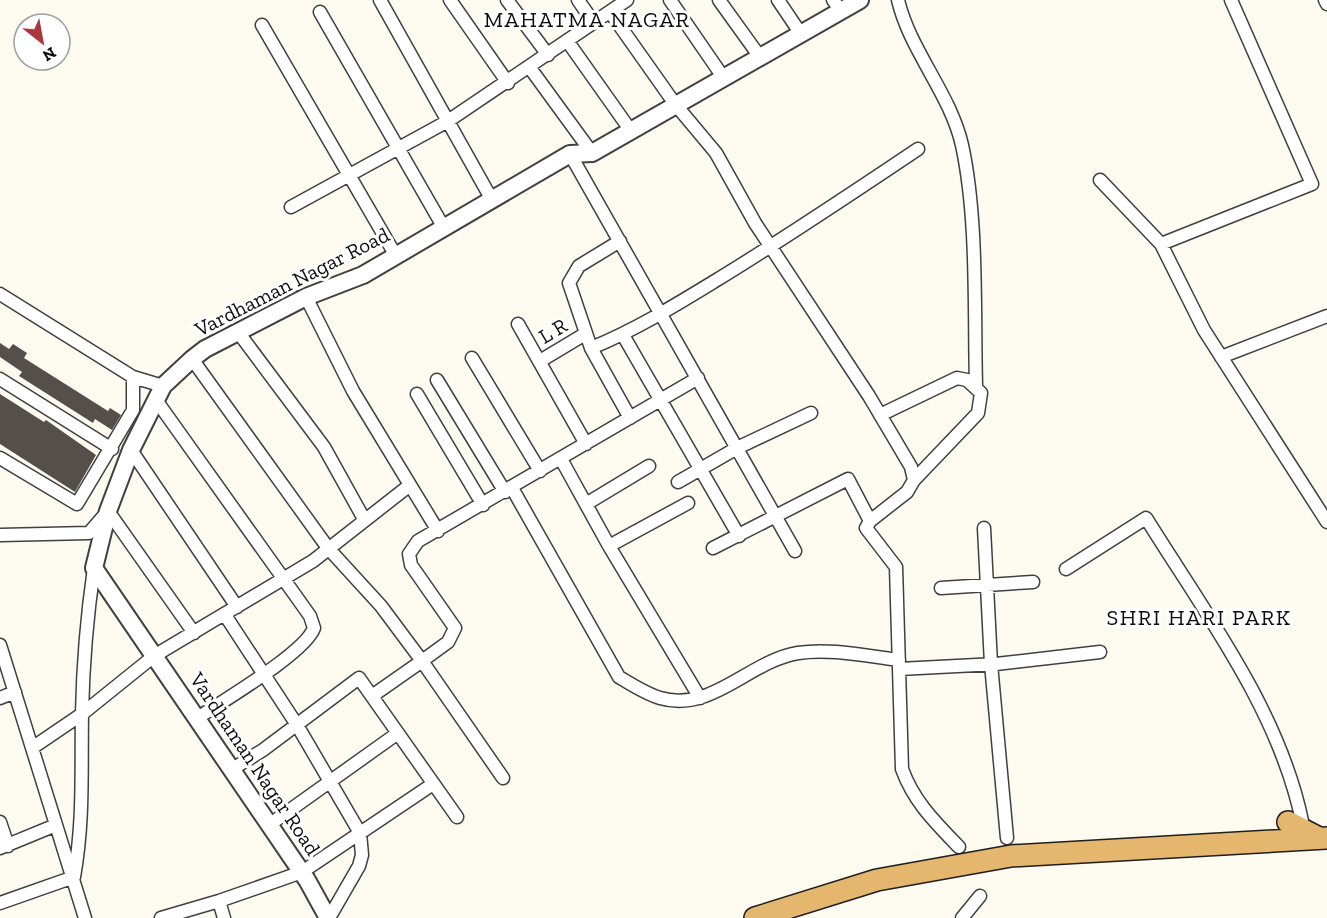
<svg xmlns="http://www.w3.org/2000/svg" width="1327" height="918" font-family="'Zilla Slab',serif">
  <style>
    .building { fill: #544f4b }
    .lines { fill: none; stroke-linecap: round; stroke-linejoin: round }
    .minor-casing { stroke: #404040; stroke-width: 15 }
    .tertiary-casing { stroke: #404040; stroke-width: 20 }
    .trunk-casing { stroke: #1e1e1e; stroke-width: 24 }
    .minor { stroke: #fff; stroke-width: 12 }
    .tertiary { stroke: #fff; stroke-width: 16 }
    .trunk { stroke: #e4b66e; stroke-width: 21 }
    .labels { text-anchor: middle; stroke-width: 6; stroke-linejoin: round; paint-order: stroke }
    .street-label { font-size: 21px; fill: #0d0d0d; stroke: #fff }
    .neighbourhood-label { font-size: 22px; letter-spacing: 1.5px; fill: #0d0d0d; stroke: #fff }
  </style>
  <rect width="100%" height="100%" fill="#fdfaef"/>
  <!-- building -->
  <path class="building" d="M 0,343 L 9,349 L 13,344 L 27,353 L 24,358 L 108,411 L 110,408 L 121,415 L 112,430 L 95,419 L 93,423 L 19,376 L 22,372 L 0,357 Z
    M 0,394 L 44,422 L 46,420 L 96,455 L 75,492 L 0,444 Z"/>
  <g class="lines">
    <!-- minor casing -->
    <g class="minor-casing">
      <path id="minor" d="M 380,0 L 492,200
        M 450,0 L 508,83
        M 507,0 L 548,55
        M 578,0 L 594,23
        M 670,0 L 723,77
        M 719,0 L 760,57
        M 778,0 L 801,34
        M 833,0 L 841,11
        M 898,0 C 910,51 950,93 962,145 C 978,219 974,310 976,386
        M 1325,0 L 1327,4
        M 320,12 L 444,228
        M 610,12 L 675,104 L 716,153 L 755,223 L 869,396 L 911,467 L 914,480 L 907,492 L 870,521
        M 262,25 L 396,256
        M 568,42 L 631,131
        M 530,68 L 592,153
        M 570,154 L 795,551
        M 1100,180 L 1161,244 L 1204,330 L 1327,522
        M 291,207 L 448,121 L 627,0
        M 620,241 L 579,266 L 569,283 L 591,348 L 630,418
        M 1161,244 L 1312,184 L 1231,0
        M 0,294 L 133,377 L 163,386
        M 306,297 L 353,391 L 438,531
        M 518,324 L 586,444
        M 238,332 L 324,447 L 364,519
        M 623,335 L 739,536
        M 591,348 C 635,330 674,306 715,281 C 784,239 851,194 918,149
        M 1221,357 L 1327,316
        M 472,358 L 540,471
        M 192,359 L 328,548 L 381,606 L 422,661 L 372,696
        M 540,361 L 585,334
        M 0,379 L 112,449
        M 437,380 L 505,492
        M 417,394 L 483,505
        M 156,400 L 310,616 L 314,628 C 305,653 221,702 196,719
        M 880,415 L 957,378 L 967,380 L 981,393 L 978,413 L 914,480
        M 131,450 L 237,607
        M 0,458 L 77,504 L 133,410 L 133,377
        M 561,459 L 609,546 L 700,698
        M 678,482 L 737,448 L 811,413
        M 512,488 L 619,677 C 632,685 646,694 660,698 C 712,713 749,661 798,653 C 830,648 866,656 899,660
        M 586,504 L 649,466
        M 984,528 L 991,664 L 1007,838
        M 0,535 L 89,533 L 108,511 L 194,633
        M 609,546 L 688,503
        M 713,548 L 848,479 L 870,521 L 866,528 L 896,567 L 902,769 C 914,802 935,822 959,847
        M 1066,569 L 1146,518 C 1205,613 1279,710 1302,821
        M 941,588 L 1033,582
        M 225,615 L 297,725 L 360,833 L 362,855 L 359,866 L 329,918
        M 0,645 L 85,918
        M 899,669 L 996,664 L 1100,652
        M 0,698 L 15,692
        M 32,748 L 82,714 L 154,656 L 313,561 L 410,485
        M 231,770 L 263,750 L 359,678 L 457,817
        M 503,778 L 422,661 L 448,642 L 455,628 L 411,565 L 409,554 L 418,541 L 698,378
        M 0,822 L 8,846
        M 269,825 L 398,733
        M 0,848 L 56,825
        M 219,901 L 224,918
        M 0,903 L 74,877 C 84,821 81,770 82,713 C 83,664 87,616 94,568
        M 161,918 L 219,901 L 302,872 L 433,784
        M 962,918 L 980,896"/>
    </g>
    <!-- tertiary casing -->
    <g class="tertiary-casing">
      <path id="tertiary" d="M 328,918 L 307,880 L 94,568 L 108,511 L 131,450 L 163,386 L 192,359 L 205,349 L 306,297 L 363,275 L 570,154 L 592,153 L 860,0"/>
    </g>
    <!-- trunk casing -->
    <g class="trunk-casing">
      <path id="trunk" d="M 1288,822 L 1319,838
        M 755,918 L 877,880 L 1011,856 L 1327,838"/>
    </g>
    <!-- minor -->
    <use href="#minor" class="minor"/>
    <!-- tertiary -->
    <use href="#tertiary" class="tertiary"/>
    <!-- trunk -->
    <use href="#trunk" class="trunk"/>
  </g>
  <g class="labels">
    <!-- street labels -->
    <g class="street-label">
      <text transform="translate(292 282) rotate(-27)" y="7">Vardhaman Nagar Road</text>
      <text transform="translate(553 331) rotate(-31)" y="7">L R</text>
      <text transform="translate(255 764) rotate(56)" y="7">Vardhaman Nagar Road</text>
    </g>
    <!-- neighbourhood labels -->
    <g class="neighbourhood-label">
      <text x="587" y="27">MAHATMA NAGAR</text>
      <text x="1199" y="625">SHRI HARI PARK</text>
    </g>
  </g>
  <!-- north arrow -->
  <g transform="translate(42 42) rotate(149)"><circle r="28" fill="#ffffff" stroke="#9e9e9e" stroke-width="1.5"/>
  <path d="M0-4.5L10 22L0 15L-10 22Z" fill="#ac363c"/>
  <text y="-9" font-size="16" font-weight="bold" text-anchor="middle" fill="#0d0d0d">N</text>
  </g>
</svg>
